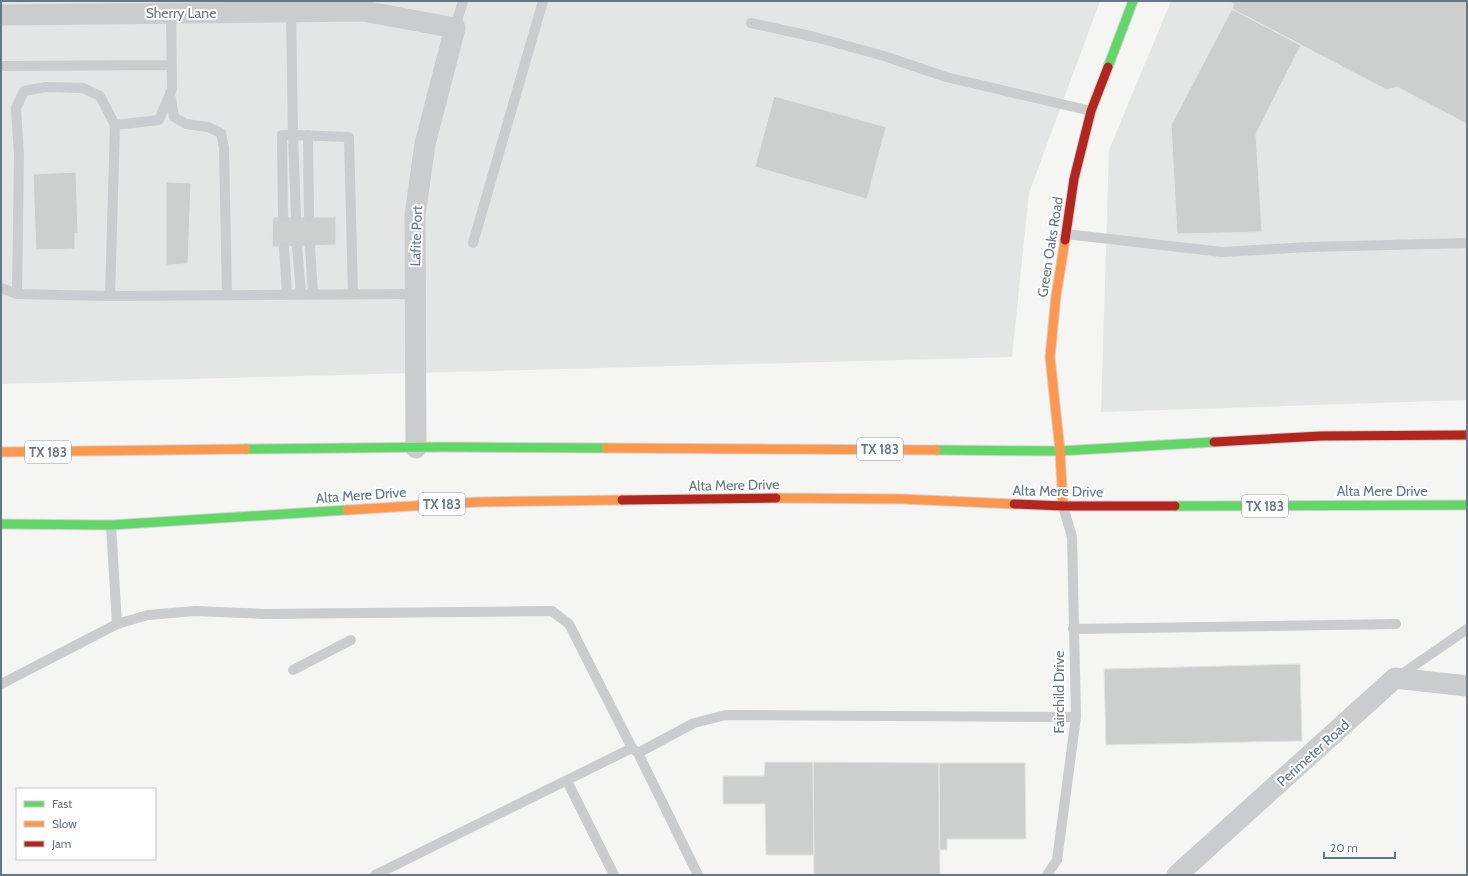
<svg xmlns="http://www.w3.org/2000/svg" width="1468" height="876" font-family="Cabin,sans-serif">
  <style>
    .built { fill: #e4e5e5 }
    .building { fill: #cdcfcf; stroke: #e4e4e4 }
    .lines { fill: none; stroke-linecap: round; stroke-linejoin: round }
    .fast-casing { stroke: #d1d2d2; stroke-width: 11 }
    .slow-casing { stroke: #d1d2d2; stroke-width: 11 }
    .jam-casing { stroke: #d1d2d2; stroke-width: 11 }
    .lane { stroke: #cacccd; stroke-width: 10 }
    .street { stroke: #cacccd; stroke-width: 21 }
    .fast { stroke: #63d668; stroke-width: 9 }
    .slow { stroke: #ff974d; stroke-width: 9 }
    .jam { stroke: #b3261e; stroke-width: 9 }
    .labels { text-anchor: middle; stroke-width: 4; stroke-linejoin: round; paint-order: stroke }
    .shield { fill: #fff; stroke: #949fa8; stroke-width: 1 }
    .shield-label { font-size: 13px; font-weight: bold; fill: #667683 }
    .street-label { font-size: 14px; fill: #667683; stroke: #fff }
  </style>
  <rect width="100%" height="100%" fill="#f5f5f4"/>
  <!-- built -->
  <path class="built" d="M 1,1 L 1100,1 L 1029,193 L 1012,357 L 1,384 Z
    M 1171,1 L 1467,1 L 1467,400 L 1101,412 L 1109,150 Z"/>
  <!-- building -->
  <path class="building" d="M 1228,1 L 1467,1 L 1467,124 L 1397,87 L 1387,90 L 1232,9 L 1234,4 Z
    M 1232,9 L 1301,45 L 1256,134 L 1262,232 L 1177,234 L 1171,125 Z
    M 774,96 L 886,127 L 867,199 L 755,167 Z
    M 76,172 L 78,233 L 75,233 L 75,249 L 36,250 L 33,174 Z
    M 166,182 L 191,183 L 188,264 L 166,265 Z
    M 273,217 L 336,217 L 336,245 L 272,247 Z
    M 1300,664 L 1302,741 L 1106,745 L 1104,669 Z
    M 765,762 L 813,762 L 814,855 L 766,855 L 765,804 L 723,804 L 723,776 L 764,776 Z
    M 813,762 L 939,763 L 940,875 L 814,875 Z
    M 939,763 L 1025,763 L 1026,839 L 947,839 L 947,850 L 939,850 Z"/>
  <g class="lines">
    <!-- fast casing -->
    <g class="fast-casing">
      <path id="fast" d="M 1108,67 L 1133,1
        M 246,449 L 443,447 L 606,448
        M 936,450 L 1060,451 L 1214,442
        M 1175,506 L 1467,505
        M 1,524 L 111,525 L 347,510"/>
    </g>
    <!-- slow casing -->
    <g class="slow-casing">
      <path id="slow" d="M 606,448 L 936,450
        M 1,452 L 246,449
        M 776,498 L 902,499 L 1014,504
        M 1063,506 L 1060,451 L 1050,357 L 1056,296 L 1065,240
        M 347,510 L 478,502 L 622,500"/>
    </g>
    <!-- jam casing -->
    <g class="jam-casing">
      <path id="jam" d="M 1065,240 L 1074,179 L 1091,111 L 1108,67
        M 1214,442 L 1321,436 L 1467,435
        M 622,500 L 776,498
        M 1014,504 L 1063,506 L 1175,506"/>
    </g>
    <!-- lane -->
    <path class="lane" d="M 291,12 L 293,135 L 349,137 L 353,294
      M 751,23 L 815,37 L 884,56 L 946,77 L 1091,111
      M 455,28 L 463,1
      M 1,66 L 171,65
      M 170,93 L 174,117 L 186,124 L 208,127 L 221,133 L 224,148 L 227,295
      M 308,135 L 309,217
      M 283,217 L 282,135 L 293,135 L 296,217
      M 1066,234 L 1222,252 L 1309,247 L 1467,243
      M 473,243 L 543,1
      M 297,246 L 301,294
      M 310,246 L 313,294
      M 284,247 L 287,294
      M 1,288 L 17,294 L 110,296 L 115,125 L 159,120 L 172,89 L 171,13
      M 17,294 L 19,156 L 16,108 L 24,91 L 46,87 L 83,88 L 100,96 L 115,125
      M 110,296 L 415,294
      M 111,525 L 117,624
      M 1073,629 L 1396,624
      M 293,670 L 351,640
      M 1399,676 L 1467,629
      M 1,684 L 117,624 L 148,615 L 195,611 L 265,614 L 552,611 L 569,624 L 632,748 L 638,753
      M 567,781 L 614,875
      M 375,875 L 632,748
      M 698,875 L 638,753 L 694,723 L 726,715 L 1076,717
      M 1047,875 L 1057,860 L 1076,717 L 1072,537 L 1063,506"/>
    <!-- street -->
    <path class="street" d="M 1,15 L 363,11 L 455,28 L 425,144 L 415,215 L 416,448
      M 1177,875 L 1395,678 L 1467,686"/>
    <!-- fast -->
    <use href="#fast" class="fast"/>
    <!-- slow -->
    <use href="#slow" class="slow"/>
    <!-- jam -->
    <use href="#jam" class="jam"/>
  </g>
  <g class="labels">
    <!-- shield labels -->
    <g class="shield">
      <rect x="857" y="438" width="46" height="22" rx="3"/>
      <rect x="25" y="441" width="46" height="22" rx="3"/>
      <rect x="419" y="493" width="46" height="22" rx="3"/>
      <rect x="1242" y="495" width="46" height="22" rx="3"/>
    </g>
    <g class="shield-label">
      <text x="880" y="454">TX 183</text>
      <text x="48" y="457">TX 183</text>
      <text x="442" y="509">TX 183</text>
      <text x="1265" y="511">TX 183</text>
    </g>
    <!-- street labels -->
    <g class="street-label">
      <text x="181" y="18">Sherry Lane</text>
      <text transform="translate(416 236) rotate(-88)" y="5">Lafite Port</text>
      <text transform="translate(1050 247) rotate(-81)" y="5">Green Oaks Road</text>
      <text transform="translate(734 485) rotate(-1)" y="5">Alta Mere Drive</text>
      <text transform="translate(1058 491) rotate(1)" y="5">Alta Mere Drive</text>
      <text x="1382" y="496">Alta Mere Drive</text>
      <text transform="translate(361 495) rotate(-4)" y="5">Alta Mere Drive</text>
      <text transform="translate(1059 692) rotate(-90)" y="5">Fairchild Drive</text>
      <text transform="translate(1313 753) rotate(-42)" y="5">Perimeter Road</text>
    </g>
  </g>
  <!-- border -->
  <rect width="1468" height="876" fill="none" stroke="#667683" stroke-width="4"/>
  <!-- legend -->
  <rect x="16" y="788" width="140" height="72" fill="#ffffff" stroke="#c2c8cd"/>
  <rect x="24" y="801" width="20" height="6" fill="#63d668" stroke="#c2c8cd"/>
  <text x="52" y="808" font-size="12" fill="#667683">Fast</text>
  <rect x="24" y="821" width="20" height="6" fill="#ff974d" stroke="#c2c8cd"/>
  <text x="52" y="828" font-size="12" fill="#667683">Slow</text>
  <rect x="24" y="841" width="20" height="6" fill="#b3261e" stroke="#c2c8cd"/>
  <text x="52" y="848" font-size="12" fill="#667683">Jam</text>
  <!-- scale -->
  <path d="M1324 852v6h71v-6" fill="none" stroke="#667683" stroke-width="2"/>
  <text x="1330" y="852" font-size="12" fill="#667683" stroke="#ffffff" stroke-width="3" paint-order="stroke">20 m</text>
</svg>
